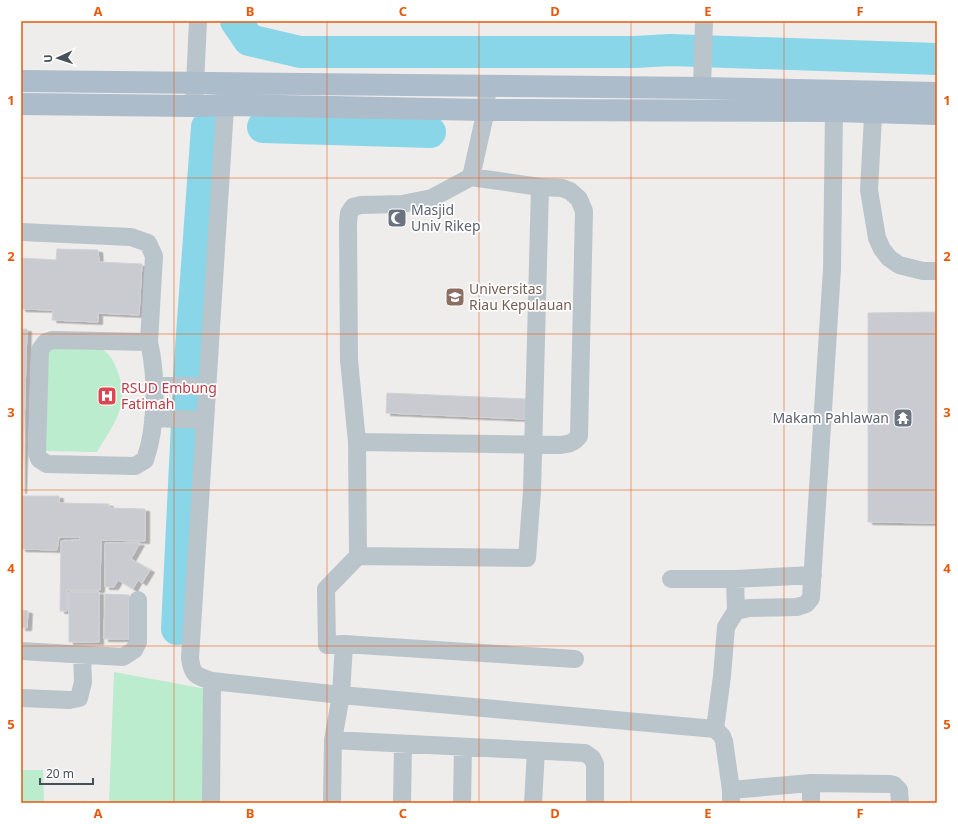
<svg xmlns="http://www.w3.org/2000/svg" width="958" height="824" font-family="'Noto Sans',sans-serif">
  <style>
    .green { fill: #baeccd }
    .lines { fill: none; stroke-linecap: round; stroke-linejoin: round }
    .river { stroke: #88d6e8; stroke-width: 32 }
    .building { fill: #c9cbd1; stroke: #d0d2d8; filter: url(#shadow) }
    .minor { stroke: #bac4cb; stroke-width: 18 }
    .major { stroke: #acbccb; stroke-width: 22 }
    .grid { fill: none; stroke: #e8590c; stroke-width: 1; stroke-opacity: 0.55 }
    .labels { text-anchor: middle; stroke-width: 3.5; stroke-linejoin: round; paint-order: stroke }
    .worship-label { font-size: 14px; fill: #5b616d; stroke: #fff; text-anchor: start }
    .education-label { font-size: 14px; fill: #785e54; stroke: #fff; text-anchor: start }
    .health-label { font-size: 14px; fill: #be3a42; stroke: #fff; text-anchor: start }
    .neatline { fill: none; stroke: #e8590c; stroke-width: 1.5 }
    .grid-label { font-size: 13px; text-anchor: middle; font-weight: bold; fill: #e8590c }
  </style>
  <defs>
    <filter id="shadow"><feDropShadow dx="4.5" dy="2.5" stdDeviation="0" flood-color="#0004"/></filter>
  </defs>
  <rect width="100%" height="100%" fill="#efecec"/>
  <!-- green -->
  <path class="green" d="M 50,348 L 103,350 C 110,354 114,362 117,370 C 131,405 114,423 97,452 L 44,451 L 45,353 Z
    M 114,672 L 212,690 L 213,803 L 109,803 Z
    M 21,770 L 43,770 L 44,803 L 21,803 Z"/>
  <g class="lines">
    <!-- river -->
    <path class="river" d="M 236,21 L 249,40 L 300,52 L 635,52 L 670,50 L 937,59
      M 263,127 L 430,132
      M 177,629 L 190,362 L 207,127"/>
  </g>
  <!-- building -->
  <path class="building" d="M 57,249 L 98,250 L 99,262 L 142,264 L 139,315 L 98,313 L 98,322 L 52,320 L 53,310 L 21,309 L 21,258 L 56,260 Z
    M 937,312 L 937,523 L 868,522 L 868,313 Z
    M 21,329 L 27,329 L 22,491 L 21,491 Z
    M 387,393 L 526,399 L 525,419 L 386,413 Z
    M 21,496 L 59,496 L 59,503 L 109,504 L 109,508 L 145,509 L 145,541 L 101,540 L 100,590 L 67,590 L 67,611 L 60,611 L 61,541 L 80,540 L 80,537 L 59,537 L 57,550 L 21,549 Z
    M 105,543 L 140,543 L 131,559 L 150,570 L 142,583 L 138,580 L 133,589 L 118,580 L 114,587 L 105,587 Z
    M 69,592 L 99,592 L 99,642 L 69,642 Z
    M 105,594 L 129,595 L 129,639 L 104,639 Z
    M 21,610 L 28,611 L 27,628 L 21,628 Z"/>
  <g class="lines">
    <!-- minor -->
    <path class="minor" d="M 702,88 L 704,21
      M 226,92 L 190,658 C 192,675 196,676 212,681 L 341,695 L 715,729 L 722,736 L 724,741 L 731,790 L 731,803
      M 874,98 L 869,190 L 877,238 L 882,249 L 889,258 L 899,265 L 923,271 L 937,271
      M 194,106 L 198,21
      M 471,177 L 486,110 L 487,86
      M 21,232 L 131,237 L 148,243 L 154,256 L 149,342
      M 53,340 L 149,342 C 157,377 157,426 145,460 L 135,466 L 47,464 L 39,459 L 37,453 L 40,350 L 46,342 Z
      M 154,384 L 163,386 L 207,386
      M 153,418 L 205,420
      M 357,442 L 560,445 C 569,444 574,443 579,436 L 584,211 L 579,199 L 570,191 L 562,188 L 540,187 L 471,177 L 432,198 L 402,204 L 361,205 L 353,207 L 349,213 L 348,223 L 349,360 L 357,442 L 358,556
      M 671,579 L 735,579
      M 736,611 L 735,579 L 813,575
      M 344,644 L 327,645 L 326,589 L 358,556 L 527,558 L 532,491 L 540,187
      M 21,651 L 123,657 L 134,650 L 138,642 L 138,600
      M 21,698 L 69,700 L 79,698 L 83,682 L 82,655
      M 715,729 L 722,676 L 726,627 L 736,611 L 749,608 L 797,607 L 806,604 L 811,598 L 832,269 L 834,111
      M 333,740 L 585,753 L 592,758 L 595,764 L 595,803
      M 731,790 L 811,783 L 890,784 L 894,785 L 899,790 L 900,803
      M 211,803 L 212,681
      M 332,803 L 333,740 L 341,695 L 344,644 L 575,659
      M 402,803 L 403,744
      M 462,803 L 463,747
      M 533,803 L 536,751
      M 811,803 L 811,783"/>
    <!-- major -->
    <path class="major" d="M 21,81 L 702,88 L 937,93
      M 21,104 L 194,106 L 226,105 L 486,110 L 834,111 L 937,114"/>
  </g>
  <!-- grid -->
  <path class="grid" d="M 174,21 L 174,803M 327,21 L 327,803M 479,21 L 479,803M 631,21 L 631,803M 784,21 L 784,803M 21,178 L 937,178M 21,334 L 937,334M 21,490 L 937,490M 21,646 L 937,646"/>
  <!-- icons -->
  <defs>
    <g id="mosque-square" transform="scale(1)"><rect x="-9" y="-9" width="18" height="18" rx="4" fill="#6b7280" stroke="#fff"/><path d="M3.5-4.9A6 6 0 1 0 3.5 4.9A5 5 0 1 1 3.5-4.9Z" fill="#fff"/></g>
    <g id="university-square" transform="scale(1)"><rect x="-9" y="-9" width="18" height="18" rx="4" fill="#8d6e63" stroke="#fff"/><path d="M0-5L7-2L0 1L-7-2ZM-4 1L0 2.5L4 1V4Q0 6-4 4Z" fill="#fff"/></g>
    <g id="hospital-square" transform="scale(1)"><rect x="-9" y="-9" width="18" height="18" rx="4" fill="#e0444e" stroke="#fff"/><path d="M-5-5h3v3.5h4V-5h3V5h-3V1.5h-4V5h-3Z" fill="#fff"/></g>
    <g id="temple-square" transform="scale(1)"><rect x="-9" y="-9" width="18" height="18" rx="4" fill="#6b7280" stroke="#fff"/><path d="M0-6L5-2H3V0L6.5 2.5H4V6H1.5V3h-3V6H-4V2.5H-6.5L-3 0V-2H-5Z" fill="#fff"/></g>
  </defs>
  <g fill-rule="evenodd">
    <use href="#mosque-square" x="397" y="218"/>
    <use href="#university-square" x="455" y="297"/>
    <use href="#hospital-square" x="107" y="396"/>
    <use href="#temple-square" x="903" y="418"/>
  </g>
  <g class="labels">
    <!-- worship labels -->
    <g class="worship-label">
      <text x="411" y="215">Masjid<tspan x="411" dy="16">Univ Rikep</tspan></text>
      <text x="889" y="423" text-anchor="end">Makam Pahlawan</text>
    </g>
    <!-- education labels -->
    <g class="education-label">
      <text x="469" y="294">Universitas<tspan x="469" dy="16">Riau Kepulauan</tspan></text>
    </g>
    <!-- health labels -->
    <g class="health-label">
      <text x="121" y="393">RSUD Embung<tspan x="121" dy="16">Fatimah</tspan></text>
    </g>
  </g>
  <!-- border -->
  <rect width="958" height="824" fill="none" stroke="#ffffff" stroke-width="44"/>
  <!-- north arrow -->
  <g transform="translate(58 58) rotate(267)" stroke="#ffffff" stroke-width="3" paint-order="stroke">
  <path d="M0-3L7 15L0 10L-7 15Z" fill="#455059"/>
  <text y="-6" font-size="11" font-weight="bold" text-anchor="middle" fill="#455059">U</text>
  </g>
  <!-- scale -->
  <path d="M40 778v6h53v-6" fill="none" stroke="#455059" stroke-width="2"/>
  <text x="46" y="778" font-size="12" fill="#455059" stroke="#ffffff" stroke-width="3" paint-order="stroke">20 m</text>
  <rect x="22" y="22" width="914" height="780" class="neatline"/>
  <g class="grid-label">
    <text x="98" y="16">A</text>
    <text x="250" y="16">B</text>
    <text x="403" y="16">C</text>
    <text x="555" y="16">D</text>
    <text x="708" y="16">E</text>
    <text x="860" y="16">F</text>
    <text x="11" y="105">1</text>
    <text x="947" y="105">1</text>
    <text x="11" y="261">2</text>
    <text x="947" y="261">2</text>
    <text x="11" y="417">3</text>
    <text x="947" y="417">3</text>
    <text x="11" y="573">4</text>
    <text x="947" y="573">4</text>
    <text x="11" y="729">5</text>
    <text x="947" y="729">5</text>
    <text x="98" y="818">A</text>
    <text x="250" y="818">B</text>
    <text x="403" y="818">C</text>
    <text x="555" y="818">D</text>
    <text x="708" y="818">E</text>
    <text x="860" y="818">F</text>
  </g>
</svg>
